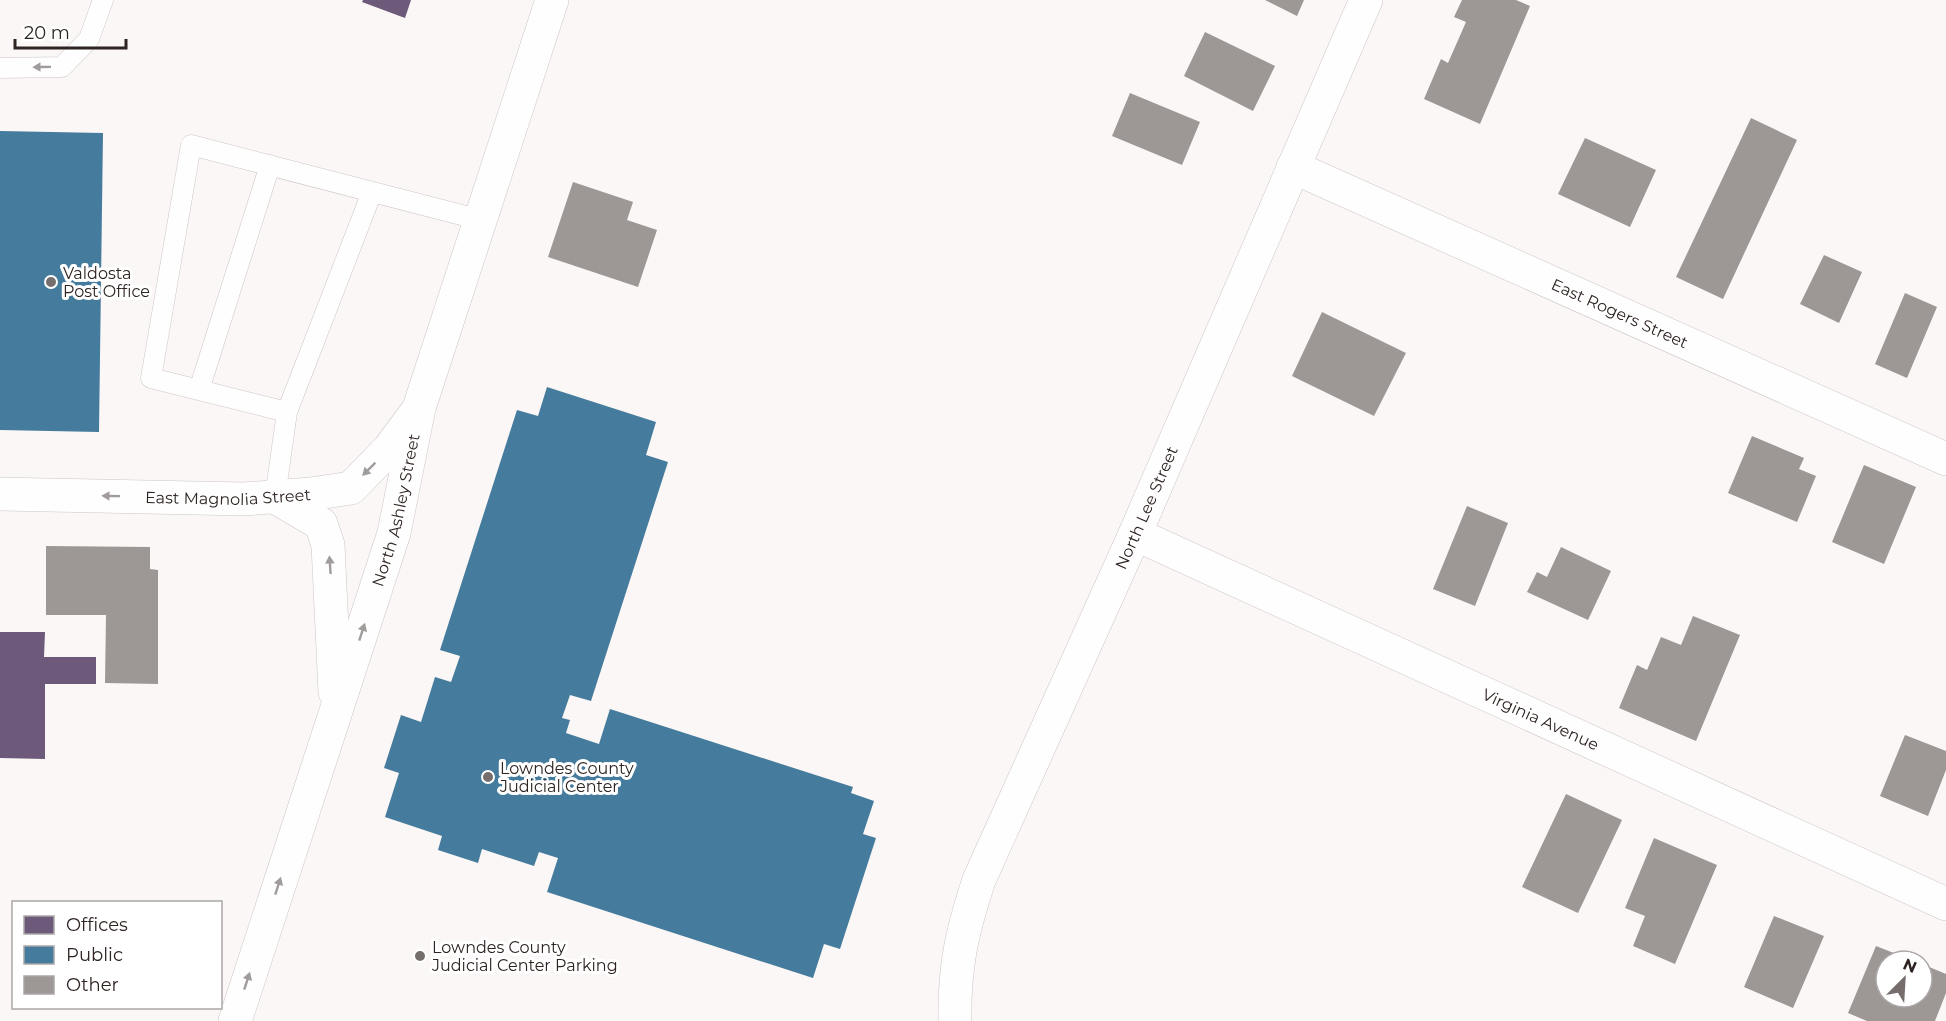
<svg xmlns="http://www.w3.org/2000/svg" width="1946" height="1021" font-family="Montserrat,sans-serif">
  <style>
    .offices { fill: #6d597a }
    .public { fill: #457b9d }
    .building { fill: #9d9795 }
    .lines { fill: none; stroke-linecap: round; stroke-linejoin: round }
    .lane-casing { stroke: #cdc6c5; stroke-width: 21 }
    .street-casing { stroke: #cdc6c5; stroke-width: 34 }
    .secondary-casing { stroke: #cdc6c5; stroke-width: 34 }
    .primary-casing { stroke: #cdc6c5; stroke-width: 34 }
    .lane { stroke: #fefefe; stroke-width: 20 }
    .street { stroke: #fefefe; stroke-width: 33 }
    .secondary { stroke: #fefefe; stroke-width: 33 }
    .primary { stroke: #fefefe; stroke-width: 33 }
    .oneway { fill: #a09c9b }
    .poi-dot { fill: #766e6c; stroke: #fff; stroke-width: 2 }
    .labels { text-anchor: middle; stroke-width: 6; stroke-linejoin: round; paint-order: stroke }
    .poi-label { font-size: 16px; fill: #2e2422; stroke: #fff; text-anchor: start }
    .street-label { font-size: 16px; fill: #2e2422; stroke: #fff }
  </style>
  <rect width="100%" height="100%" fill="#fbf7f6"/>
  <!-- offices -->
  <path class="offices" d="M 363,0 L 411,0 L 405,18 L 362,2 Z
    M 0,632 L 45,632 L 44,657 L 96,657 L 96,684 L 45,684 L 45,759 L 0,758 Z"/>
  <!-- public -->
  <path class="public" d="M 0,131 L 103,133 L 99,432 L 0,430 Z
    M 547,387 L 656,422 L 646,455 L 668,462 L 591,701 L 570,695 L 562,718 L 570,720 L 566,733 L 599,744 L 610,709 L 853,787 L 851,793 L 874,801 L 863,834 L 876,838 L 840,949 L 824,944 L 813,978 L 547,892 L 558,858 L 539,852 L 534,866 L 482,849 L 478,863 L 438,850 L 442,836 L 385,817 L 399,773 L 384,768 L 401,715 L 421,722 L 435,677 L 451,682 L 460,656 L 440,650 L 517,410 L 538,416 Z"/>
  <!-- building -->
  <path class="building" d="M 1265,0 L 1304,0 L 1297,16 Z
    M 1462,0 L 1516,0 L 1530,6 L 1480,124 L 1424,99 L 1441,59 L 1448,63 L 1466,22 L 1454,17 Z
    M 1205,32 L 1275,66 L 1253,111 L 1184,76 Z
    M 1130,93 L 1200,122 L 1182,165 L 1112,136 Z
    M 1751,118 L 1797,140 L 1723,299 L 1676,277 Z
    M 1585,138 L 1656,170 L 1630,227 L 1558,194 Z
    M 573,182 L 633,202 L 627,220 L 657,230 L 638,287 L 548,257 Z
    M 1824,255 L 1862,272 L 1839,323 L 1800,304 Z
    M 1905,293 L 1937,307 L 1907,378 L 1875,364 Z
    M 1322,312 L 1406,353 L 1374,416 L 1292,376 Z
    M 1752,436 L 1804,458 L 1799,469 L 1816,476 L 1797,522 L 1728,493 Z
    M 1864,465 L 1916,487 L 1884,564 L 1832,542 Z
    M 1467,506 L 1508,523 L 1475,606 L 1433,589 Z
    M 46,546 L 150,547 L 150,569 L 158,570 L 158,684 L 105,683 L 106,615 L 46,615 Z
    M 1561,547 L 1611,571 L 1588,620 L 1527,592 L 1537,572 L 1547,577 Z
    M 1693,616 L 1740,635 L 1696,741 L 1619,708 L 1637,665 L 1647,670 L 1661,637 L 1681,645 Z
    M 1905,735 L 1946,751 L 1946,770 L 1928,816 L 1880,796 Z
    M 1566,794 L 1622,820 L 1578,913 L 1522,887 Z
    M 1654,838 L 1717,865 L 1675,964 L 1633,946 L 1645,916 L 1625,908 Z
    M 1774,916 L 1824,936 L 1793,1008 L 1744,987 Z
    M 1876,946 L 1914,961 L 1886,961 L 1886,997 L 1922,997 L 1922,964 L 1946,974 L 1946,993 L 1935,1021 L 1867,1021 L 1848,1013 Z"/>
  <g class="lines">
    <!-- lane casing -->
    <g class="lane-casing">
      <path id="lane" d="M 0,68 L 62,67 L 89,39 L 103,0
        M 372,192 L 287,412 L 151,378 L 191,145 L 481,220
        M 199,390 L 270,165
        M 275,497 L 287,412"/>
    </g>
    <!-- street casing -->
    <g class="street-casing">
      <g id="street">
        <path id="s1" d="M 1293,167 L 1946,459"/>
        <path id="s2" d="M 1135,534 L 1946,904"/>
      </g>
    </g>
    <!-- secondary casing -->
    <g class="secondary-casing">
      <g id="secondary">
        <path id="s3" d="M 955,1021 C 954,966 962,932 979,880 L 1135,534 L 1366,0"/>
      </g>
    </g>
    <!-- primary casing -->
    <g class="primary-casing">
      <g id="primary">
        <path id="s4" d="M 0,494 L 244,499 L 311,494 L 351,488 L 389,449 L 415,414"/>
        <path d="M 275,497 L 321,524 L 328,545 L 335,692"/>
        <path id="s5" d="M 235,1021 L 394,533 L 419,408 L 552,0"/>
      </g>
    </g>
    <!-- lane -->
    <use href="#lane" class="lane"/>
    <!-- street -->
    <use href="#street" class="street"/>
    <!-- secondary -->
    <use href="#secondary" class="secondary"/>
    <!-- primary -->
    <use href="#primary" class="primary"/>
  </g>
  <!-- one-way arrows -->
  <defs><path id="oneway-solid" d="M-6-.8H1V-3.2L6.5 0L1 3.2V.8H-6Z" transform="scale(1.5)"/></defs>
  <g class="oneway">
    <use href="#oneway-solid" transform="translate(42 67) rotate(179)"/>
    <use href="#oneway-solid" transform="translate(369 469) rotate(135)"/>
    <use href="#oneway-solid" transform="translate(111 496) rotate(-179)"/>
    <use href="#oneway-solid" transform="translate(330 565) rotate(-94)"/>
    <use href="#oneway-solid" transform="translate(362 632) rotate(-72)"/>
    <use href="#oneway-solid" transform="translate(278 886) rotate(-72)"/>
    <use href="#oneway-solid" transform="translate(247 981) rotate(-72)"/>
  </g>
  <!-- markers -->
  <g class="poi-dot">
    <circle cx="51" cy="282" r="6"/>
    <circle cx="488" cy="777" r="6"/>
    <circle cx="420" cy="956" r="6"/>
  </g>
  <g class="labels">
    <!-- poi labels -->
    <g class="poi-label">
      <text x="63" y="279">Valdosta<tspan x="63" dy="18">Post Office</tspan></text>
      <text x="500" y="774">Lowndes County<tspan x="500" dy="18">Judicial Center</tspan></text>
      <text x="432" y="953">Lowndes County<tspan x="432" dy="18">Judicial Center Parking</tspan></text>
    </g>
    <!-- street labels -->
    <g class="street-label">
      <text dy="6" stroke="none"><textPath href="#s1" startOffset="358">East Rogers Street</textPath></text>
      <text dy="6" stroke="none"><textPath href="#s4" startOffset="228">East Magnolia Street</textPath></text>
      <text dy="6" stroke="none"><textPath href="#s3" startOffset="552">North Lee Street</textPath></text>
      <text dy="6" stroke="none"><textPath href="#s5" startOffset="536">North Ashley Street</textPath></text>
      <text dy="6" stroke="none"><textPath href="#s2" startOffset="446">Virginia Avenue</textPath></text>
    </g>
  </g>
  <!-- legend -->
  <rect x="12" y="901" width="210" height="108" fill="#ffffff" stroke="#aba7a7" stroke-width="1.5"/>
  <rect x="24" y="916" width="30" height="18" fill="#6d597a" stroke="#aba7a7" stroke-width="1.5"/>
  <text x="66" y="931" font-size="18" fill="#2e2422">Offices</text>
  <rect x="24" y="946" width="30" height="18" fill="#457b9d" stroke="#aba7a7" stroke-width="1.5"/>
  <text x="66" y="961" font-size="18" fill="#2e2422">Public</text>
  <rect x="24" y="976" width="30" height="18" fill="#9d9795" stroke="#aba7a7" stroke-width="1.5"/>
  <text x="66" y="991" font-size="18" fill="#2e2422">Other</text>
  <!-- north arrow -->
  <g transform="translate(1904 979) rotate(24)"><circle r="28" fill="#ffffff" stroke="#aba7a7" stroke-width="1.5"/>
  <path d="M0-4.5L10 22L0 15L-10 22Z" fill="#766e6c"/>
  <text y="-9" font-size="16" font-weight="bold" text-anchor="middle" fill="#2e2422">N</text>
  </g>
  <!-- scale -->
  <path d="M15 39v9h111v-9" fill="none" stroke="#2e2422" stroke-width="3"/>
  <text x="24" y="39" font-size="18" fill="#2e2422" stroke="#ffffff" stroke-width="4.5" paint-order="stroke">20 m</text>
</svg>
